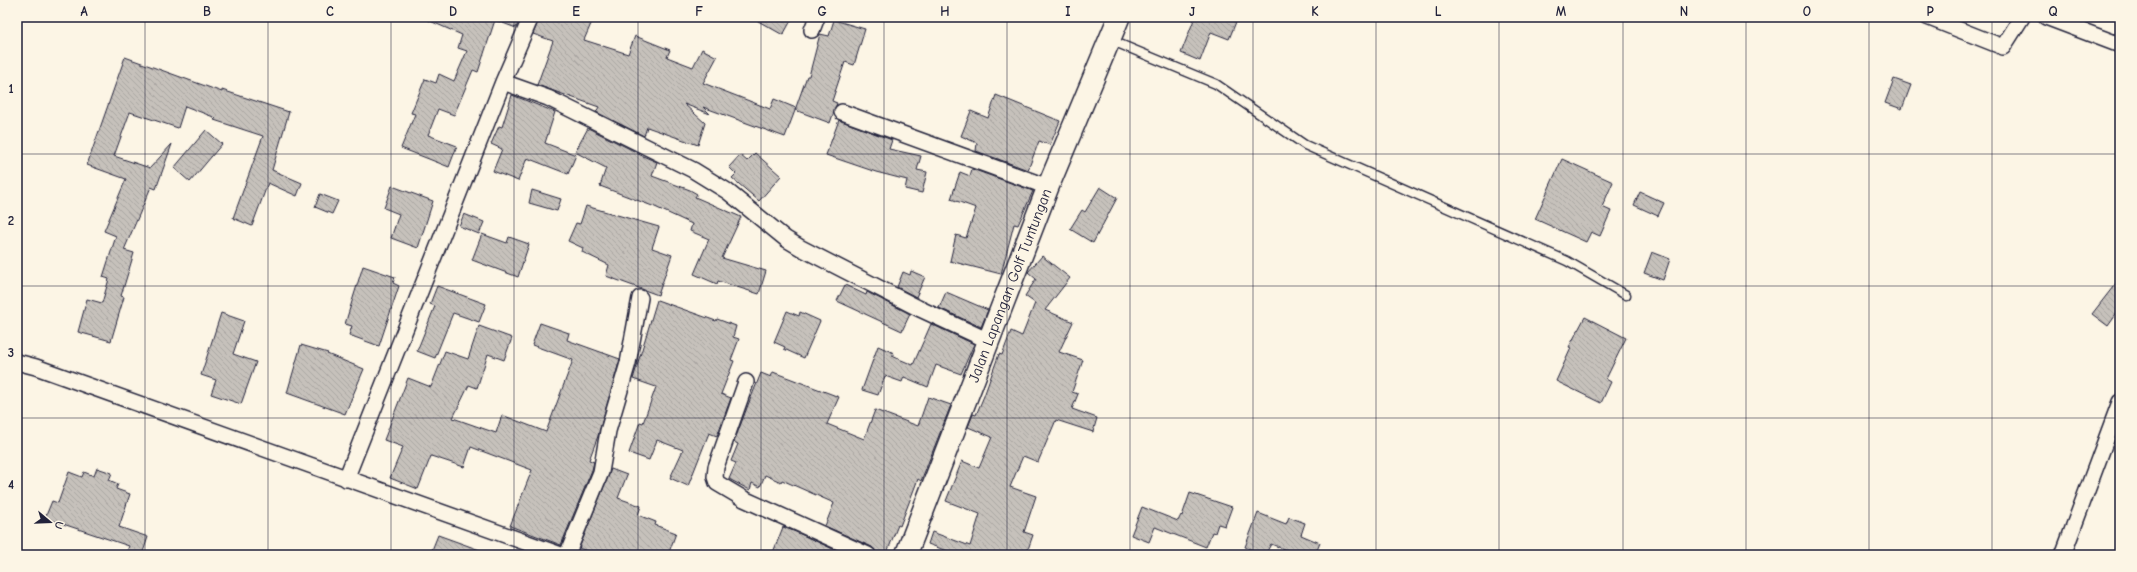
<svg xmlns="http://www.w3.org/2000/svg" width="2137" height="572" font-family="'Comic Neue',sans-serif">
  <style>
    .building { fill: url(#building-back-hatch); stroke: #22223b }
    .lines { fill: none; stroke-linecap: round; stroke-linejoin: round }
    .lane-casing { stroke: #22223b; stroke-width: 11 }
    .street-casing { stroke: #22223b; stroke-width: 18 }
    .secondary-casing { stroke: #22223b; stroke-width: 24 }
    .lane { stroke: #fcf5e5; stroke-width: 8 }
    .street { stroke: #fcf5e5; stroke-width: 15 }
    .secondary { stroke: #fcf5e5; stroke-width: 21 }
    .grid { fill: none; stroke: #22223b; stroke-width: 1; stroke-opacity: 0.55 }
    .labels { text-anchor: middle; stroke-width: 3; stroke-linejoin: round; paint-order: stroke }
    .street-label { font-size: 15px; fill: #22223b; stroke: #fcf5e5 }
    .neatline { fill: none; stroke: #22223b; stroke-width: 1.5 }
    .grid-label { font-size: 13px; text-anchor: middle; font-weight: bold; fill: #22223b }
  </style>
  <defs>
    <pattern id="building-back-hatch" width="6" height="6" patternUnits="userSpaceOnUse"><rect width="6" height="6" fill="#c6c1bb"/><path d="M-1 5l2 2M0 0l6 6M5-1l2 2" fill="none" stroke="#aaa6a2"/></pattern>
  </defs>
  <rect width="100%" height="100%" fill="#fcf5e5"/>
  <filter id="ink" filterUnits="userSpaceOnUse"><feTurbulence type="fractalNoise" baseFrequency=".025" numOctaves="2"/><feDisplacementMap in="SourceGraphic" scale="8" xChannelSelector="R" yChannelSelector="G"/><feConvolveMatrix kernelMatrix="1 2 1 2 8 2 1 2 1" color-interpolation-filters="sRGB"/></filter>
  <g filter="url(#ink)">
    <!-- building -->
    <path class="building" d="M 421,17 L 521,17 L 516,28 L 495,20 L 478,72 L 473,70 L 454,115 L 438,109 L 428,135 L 457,146 L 449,167 L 401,148 L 415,114 L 411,113 L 425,79 L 436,83 L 439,74 L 454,81 L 467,51 L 458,48 L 462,35 Z
      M 540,17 L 594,17 L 584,40 L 628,54 L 635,36 L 670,50 L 667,57 L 693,67 L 702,49 L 717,57 L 703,83 L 770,109 L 774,99 L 796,108 L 785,137 L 703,107 L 710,114 L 684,104 L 705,123 L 698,145 L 647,127 L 644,136 L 596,112 L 599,107 L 537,85 L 553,41 L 533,34 Z
      M 751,17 L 793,17 L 783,35 Z
      M 1195,17 L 1238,17 L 1229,39 L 1211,32 L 1200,61 L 1181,53 Z
      M 834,20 L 865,29 L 854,65 L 845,62 L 832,101 L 837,103 L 830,123 L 795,110 L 807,76 L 809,76 L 820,34 L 829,36 Z
      M 125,57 L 222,92 L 222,90 L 289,112 L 272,170 L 302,183 L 297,196 L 268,183 L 252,226 L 233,218 L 263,136 L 214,120 L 216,118 L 185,106 L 178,128 L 130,112 L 114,156 L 150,168 L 172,144 L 156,189 L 151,187 L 124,250 L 134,253 L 121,296 L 124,297 L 111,341 L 78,332 L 87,299 L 102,303 L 109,279 L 103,277 L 116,236 L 104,231 L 126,179 L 87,165 Z
      M 1894,79 L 1911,85 L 1902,109 L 1885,103 Z
      M 512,95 L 555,112 L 545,143 L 576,155 L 568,174 L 527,158 L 518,181 L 493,171 L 502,149 L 491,144 L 499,126 L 502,127 Z
      M 996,95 L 1060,121 L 1050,145 L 1039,141 L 1028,170 L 976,151 L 977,143 L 961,136 L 971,111 L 988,118 Z
      M 839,120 L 892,140 L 889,149 L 921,156 L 917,170 L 927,172 L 922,193 L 905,189 L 907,180 L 876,172 L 826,155 Z
      M 588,128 L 638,153 L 638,154 L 657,162 L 652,176 L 690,190 L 697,194 L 695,197 L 741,217 L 722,258 L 766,271 L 759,294 L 718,281 L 717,284 L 694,274 L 709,239 L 690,231 L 692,224 L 655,207 L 600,186 L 606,168 L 575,152 Z
      M 206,130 L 222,144 L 190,182 L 174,168 Z
      M 755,153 L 781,176 L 759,201 L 732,178 L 736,174 L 729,167 L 740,155 L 747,161 Z
      M 1562,159 L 1613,182 L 1602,207 L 1611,211 L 1600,236 L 1591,232 L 1586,242 L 1535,219 Z
      M 972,169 L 1033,191 L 1018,225 L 1014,224 L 1001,274 L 950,261 L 956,235 L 966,238 L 976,208 L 951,199 L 960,172 L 970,176 Z
      M 392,186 L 433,201 L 418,248 L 391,238 L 399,214 L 384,208 Z
      M 1100,187 L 1117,198 L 1093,243 L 1070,229 L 1082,210 L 1085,212 Z
      M 532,190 L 561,199 L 557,211 L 529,203 Z
      M 1640,192 L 1664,203 L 1658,216 L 1634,205 Z
      M 320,194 L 338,201 L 332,214 L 315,207 Z
      M 586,206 L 659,227 L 652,248 L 672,255 L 658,295 L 606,276 L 609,265 L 582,252 L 583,248 L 568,241 L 576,223 L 580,224 Z
      M 464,214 L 484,222 L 479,234 L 459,226 Z
      M 482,234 L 507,243 L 509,237 L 529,244 L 518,277 L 472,260 Z
      M 1652,252 L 1670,259 L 1663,280 L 1644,273 Z
      M 1042,256 L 1070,278 L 1045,310 L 1073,322 L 1059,352 L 1083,360 L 1072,392 L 1078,394 L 1072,409 L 1097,418 L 1093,432 L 1056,420 L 1038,462 L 1023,456 L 1010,487 L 1036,496 L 1024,532 L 1033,535 L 1026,555 L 958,555 L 928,544 L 932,532 L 970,546 L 980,514 L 946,501 L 962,461 L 979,468 L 992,437 L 968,427 L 973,414 L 976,415 L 984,396 L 999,354 L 1002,355 L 1011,331 L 1022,336 L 1035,303 L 1025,296 L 1036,279 L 1028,272 Z
      M 363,266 L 395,277 L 393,283 L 399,286 L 379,346 L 349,335 L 352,326 L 345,324 Z
      M 911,271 L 925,277 L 916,297 L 897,287 L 903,272 L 910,275 Z
      M 2120,278 L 2120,309 L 2108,326 L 2092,314 Z
      M 845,285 L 866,295 L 867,292 L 910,314 L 902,331 L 837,301 Z
      M 437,286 L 486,304 L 479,322 L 453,313 L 435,358 L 417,351 L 435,306 L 430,304 Z
      M 946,292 L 988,310 L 981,327 L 939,308 Z
      M 657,300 L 716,321 L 717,319 L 736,326 L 733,337 L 739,339 L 731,360 L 734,361 L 721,394 L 731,398 L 717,436 L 709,433 L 688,486 L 670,478 L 683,450 L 657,440 L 649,460 L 629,453 L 640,422 L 643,423 L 656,387 L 633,379 Z
      M 787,311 L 799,316 L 800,312 L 820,321 L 804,358 L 784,349 L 785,347 L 774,342 Z
      M 221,313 L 244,321 L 233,354 L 256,362 L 241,404 L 211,394 L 216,380 L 201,375 Z
      M 1585,317 L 1626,338 L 1606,379 L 1611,382 L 1601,403 L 1556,381 L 1571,348 L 1569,347 Z
      M 540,323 L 569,333 L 567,340 L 620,359 L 598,436 L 589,460 L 594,462 L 592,470 L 561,545 L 510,526 L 532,470 L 471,447 L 464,467 L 431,456 L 418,489 L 390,478 L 403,447 L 384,440 L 408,378 L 431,387 L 445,351 L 468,359 L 479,326 L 512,338 L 504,360 L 488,354 L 477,388 L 469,385 L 453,418 L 496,433 L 502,415 L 546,432 L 573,360 L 532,345 Z
      M 931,324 L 974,344 L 961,374 L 936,365 L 928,387 L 904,377 L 902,382 L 885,376 L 878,395 L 862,390 L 878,346 L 894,353 L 892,356 L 913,365 Z
      M 301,345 L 328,353 L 327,354 L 364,369 L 345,414 L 287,393 Z
      M 773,372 L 839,397 L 827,424 L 864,439 L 875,410 L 918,426 L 928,397 L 951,405 L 921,481 L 918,479 L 900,526 L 898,525 L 886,555 L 877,555 L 872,547 L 825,526 L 834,503 L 782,480 L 781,482 L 765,475 L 760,487 L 752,483 L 750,490 L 729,479 L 736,463 L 731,461 L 738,444 L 734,442 L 748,405 L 761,373 L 771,377 Z
      M 97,468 L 112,473 L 109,480 L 118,484 L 116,489 L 130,494 L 119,527 L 148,537 L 142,555 L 127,551 L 129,546 L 45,518 L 52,501 L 58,503 L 69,472 L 82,477 L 84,472 L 94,476 Z
      M 611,469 L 627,475 L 618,498 L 641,506 L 638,515 L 656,522 L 655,525 L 676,533 L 668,555 L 598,555 L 579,548 Z
      M 1190,493 L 1232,507 L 1225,526 L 1218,524 L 1215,533 L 1212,532 L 1206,547 L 1155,527 L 1149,542 L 1131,535 L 1142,507 L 1178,521 L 1181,515 L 1182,516 Z
      M 1258,513 L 1286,524 L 1289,517 L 1305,523 L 1301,535 L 1320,543 L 1315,555 L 1299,555 L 1271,544 L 1265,555 L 1245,547 Z
      M 783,527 L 796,532 L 846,555 L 772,555 Z
      M 438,535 L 488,553 L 488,555 L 430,555 Z"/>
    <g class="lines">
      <!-- lane casing -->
      <g class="lane-casing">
        <path id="lane" d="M 1110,40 L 1216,84 L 1305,145 L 1567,261 L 1626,295"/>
      </g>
      <!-- street casing -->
      <g class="street-casing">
        <path id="street" d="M 1927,17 L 2003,47 L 2022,17
          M 2046,17 L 2120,45
          M 812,30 L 817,17
          M 503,82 L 548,98 L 693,170 L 727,191 L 786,239 L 801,248 L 918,308 L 989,341
          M 842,112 L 1048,187
          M 17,362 L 36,367 L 561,555
          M 746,382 L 716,467 L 715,477 L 717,483 L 744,499 L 868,555
          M 346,479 L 503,82 L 531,17
          M 567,555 L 601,472 L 608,431 L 628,363 L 640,298
          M 2063,555 L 2120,402"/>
      </g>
      <!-- secondary casing -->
      <g class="secondary-casing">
        <g id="secondary">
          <path id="s1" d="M 906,555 L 1048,187 L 1119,17"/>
        </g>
      </g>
      <!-- lane -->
      <use href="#lane" class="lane"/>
      <!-- street -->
      <use href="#street" class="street"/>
      <!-- secondary -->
      <use href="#secondary" class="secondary"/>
    </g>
  </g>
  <!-- grid -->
  <path class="grid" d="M 145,17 L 145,555M 268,17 L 268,555M 391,17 L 391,555M 514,17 L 514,555M 638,17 L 638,555M 761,17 L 761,555M 884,17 L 884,555M 1007,17 L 1007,555M 1130,17 L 1130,555M 1253,17 L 1253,555M 1376,17 L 1376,555M 1499,17 L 1499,555M 1623,17 L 1623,555M 1746,17 L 1746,555M 1869,17 L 1869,555M 1992,17 L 1992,555M 17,154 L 2120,154M 17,286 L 2120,286M 17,418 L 2120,418"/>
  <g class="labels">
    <!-- street labels -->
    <g class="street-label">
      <text dy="5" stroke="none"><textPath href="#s1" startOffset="289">Jalan Lapangan Golf Tuntungan</textPath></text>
    </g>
  </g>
  <!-- margin -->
  <rect width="2137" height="572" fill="none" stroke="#fcf5e5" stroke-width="44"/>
  <!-- north arrow -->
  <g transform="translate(50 522) rotate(109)" stroke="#fcf5e5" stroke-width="3" paint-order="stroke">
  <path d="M0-3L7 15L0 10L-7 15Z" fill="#22223b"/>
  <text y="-6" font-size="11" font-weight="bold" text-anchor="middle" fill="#22223b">U</text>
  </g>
  <rect x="22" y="22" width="2093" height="528" class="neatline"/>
  <g class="grid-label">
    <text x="84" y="16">A</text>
    <text x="207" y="16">B</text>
    <text x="330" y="16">C</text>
    <text x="453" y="16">D</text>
    <text x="576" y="16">E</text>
    <text x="699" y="16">F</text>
    <text x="822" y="16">G</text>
    <text x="945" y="16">H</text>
    <text x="1068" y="16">I</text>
    <text x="1192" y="16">J</text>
    <text x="1315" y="16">K</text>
    <text x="1438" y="16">L</text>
    <text x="1561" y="16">M</text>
    <text x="1684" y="16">N</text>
    <text x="1807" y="16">O</text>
    <text x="1930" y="16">P</text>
    <text x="2053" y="16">Q</text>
    <text x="11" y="93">1</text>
    <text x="11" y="225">2</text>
    <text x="11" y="357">3</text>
    <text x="11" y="489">4</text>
  </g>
</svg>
